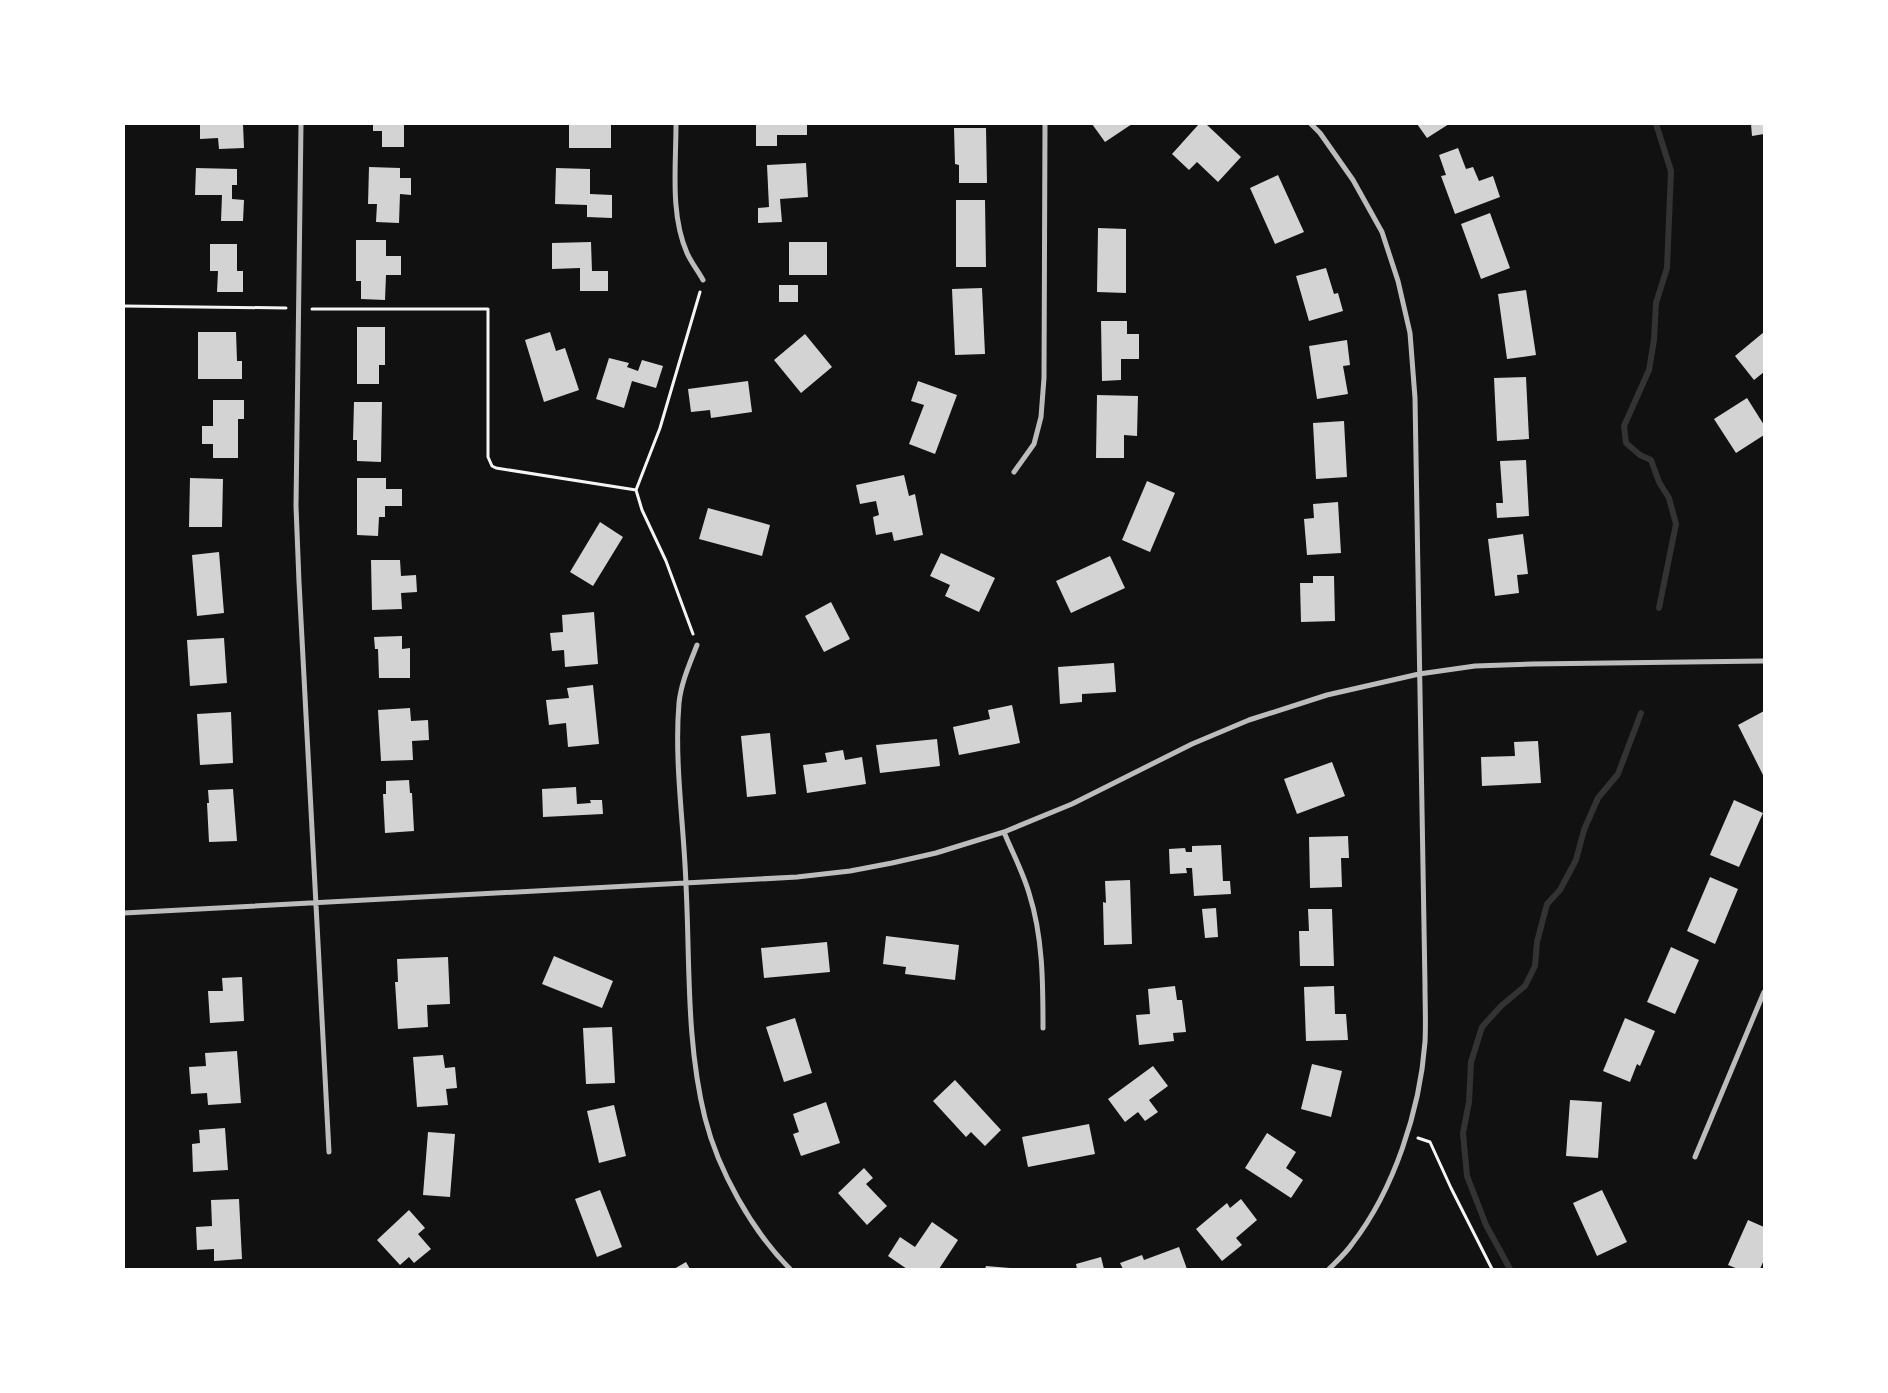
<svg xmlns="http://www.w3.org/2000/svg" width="1888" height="1393" font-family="'Open Sans',sans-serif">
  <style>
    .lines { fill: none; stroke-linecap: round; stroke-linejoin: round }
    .stream { stroke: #333; stroke-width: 6 }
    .building { fill: #d3d3d3 }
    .path { stroke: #f5f5f5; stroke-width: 3 }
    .minor { stroke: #bcbcbc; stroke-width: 5 }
  </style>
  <rect width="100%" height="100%" fill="#111"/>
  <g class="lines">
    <!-- stream -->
    <path class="stream" d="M 1656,124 L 1671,171 L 1667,268 L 1656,303 L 1654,340 L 1649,370 L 1624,426 L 1626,443 L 1640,455 L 1651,460 L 1659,482 L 1669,498 L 1676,524 L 1659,608
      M 1510,1269 L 1486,1225 L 1467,1176 L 1463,1133 L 1469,1102 L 1471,1062 L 1482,1027 L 1501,1006 L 1525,986 L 1535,966 L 1537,942 L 1547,904 L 1560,890 L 1576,860 L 1584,830 L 1598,798 L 1618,774 L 1641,713"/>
  </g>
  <!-- building -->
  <path class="building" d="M 200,124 L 243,124 L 244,148 L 219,149 L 218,138 L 200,139 Z
    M 373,124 L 404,124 L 404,147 L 382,147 L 382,131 L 373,131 Z
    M 569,124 L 611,124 L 611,148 L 569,148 Z
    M 756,124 L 807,124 L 807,135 L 777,135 L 777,146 L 756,146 Z
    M 1092,124 L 1132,124 L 1105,142 Z
    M 1199,124 L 1206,124 L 1241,157 L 1218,182 L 1197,162 L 1189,170 L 1172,154 Z
    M 1417,124 L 1449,124 L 1427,138 Z
    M 1751,124 L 1764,124 L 1764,134 L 1752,136 Z
    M 954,128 L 986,128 L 987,183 L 959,183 L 959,165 L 955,164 Z
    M 1458,148 L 1466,169 L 1473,167 L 1479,181 L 1493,176 L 1500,197 L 1455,214 L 1441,176 L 1446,175 L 1439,155 Z
    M 806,163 L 808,197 L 780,199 L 782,222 L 758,223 L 758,208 L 769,207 L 767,165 Z
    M 369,167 L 400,168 L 400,178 L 411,178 L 411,195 L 400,194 L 399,223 L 376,222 L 377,204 L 368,204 Z
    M 196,168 L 237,169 L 237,185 L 232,185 L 232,199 L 244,200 L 243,221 L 221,221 L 222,195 L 195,195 Z
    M 556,168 L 590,169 L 590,194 L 612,195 L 612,218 L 587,217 L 587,205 L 555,204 Z
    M 1278,175 L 1304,232 L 1275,244 L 1250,188 Z
    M 956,200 L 985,200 L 986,267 L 956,267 Z
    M 1490,213 L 1510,268 L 1481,279 L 1461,224 Z
    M 1098,228 L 1126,229 L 1126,293 L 1097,292 Z
    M 356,240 L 386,240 L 386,256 L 401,256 L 401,275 L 386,275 L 385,300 L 361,299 L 361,281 L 356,281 Z
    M 591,242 L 592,271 L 608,271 L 608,291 L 580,291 L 580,268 L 552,269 L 552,243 Z
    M 789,242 L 827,242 L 827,275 L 789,275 Z
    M 210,244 L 237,244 L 237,271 L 243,271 L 243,292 L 217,292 L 218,271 L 210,271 Z
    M 1326,268 L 1334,294 L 1338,293 L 1343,311 L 1309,321 L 1296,276 Z
    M 779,285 L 798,285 L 798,302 L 779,302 Z
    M 982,288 L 985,354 L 955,355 L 952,289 Z
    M 1526,290 L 1536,355 L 1507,359 L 1498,294 Z
    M 1101,321 L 1127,321 L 1127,334 L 1139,334 L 1139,359 L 1121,359 L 1121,380 L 1102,381 Z
    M 357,327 L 385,327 L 385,365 L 379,365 L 379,384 L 357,384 Z
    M 198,332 L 236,332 L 237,361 L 242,361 L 242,379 L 198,379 Z
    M 550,332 L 556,351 L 565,348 L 579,390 L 544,402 L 525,340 Z
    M 1764,332 L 1764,372 L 1754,380 L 1735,356 Z
    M 805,334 L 832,367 L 801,393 L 774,360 Z
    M 1347,340 L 1350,365 L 1343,366 L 1348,394 L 1317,399 L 1309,346 Z
    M 609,358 L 629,363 L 627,367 L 638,371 L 642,360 L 663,366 L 656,388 L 632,381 L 624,408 L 596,399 Z
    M 1526,377 L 1529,439 L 1497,441 L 1494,378 Z
    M 748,381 L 752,412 L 711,418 L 710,410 L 691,412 L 688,389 Z
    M 918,381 L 957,395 L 935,454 L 909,444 L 924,405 L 911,401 Z
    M 1097,395 L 1138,396 L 1137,436 L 1124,435 L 1124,458 L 1096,458 Z
    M 1747,398 L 1764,425 L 1764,435 L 1736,453 L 1714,419 Z
    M 213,400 L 244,400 L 244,419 L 238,419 L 238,458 L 213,458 L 213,444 L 202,444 L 202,426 L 213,426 Z
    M 354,402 L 382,402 L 381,462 L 357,461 L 357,440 L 353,440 Z
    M 1344,421 L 1347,477 L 1316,479 L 1313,423 Z
    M 1526,460 L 1529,516 L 1497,518 L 1496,503 L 1503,503 L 1500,461 Z
    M 904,475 L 909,496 L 915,494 L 923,535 L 894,541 L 892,532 L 876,535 L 873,517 L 879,515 L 876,501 L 860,504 L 856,485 Z
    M 190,478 L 223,479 L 222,527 L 189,527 Z
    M 357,478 L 386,478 L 386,489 L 402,489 L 402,506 L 385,506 L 385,517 L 379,517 L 378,536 L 357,535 Z
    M 1147,481 L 1175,493 L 1150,552 L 1122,540 Z
    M 1338,502 L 1341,553 L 1307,555 L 1304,519 L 1314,518 L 1313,504 Z
    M 708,508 L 770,525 L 762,556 L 699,539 Z
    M 600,522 L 623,537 L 593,586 L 570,572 Z
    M 1523,534 L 1528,574 L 1517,575 L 1519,593 L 1495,596 L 1488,539 Z
    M 219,552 L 224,613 L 197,616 L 192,555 Z
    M 941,553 L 995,578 L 979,612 L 945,596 L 950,585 L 930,576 Z
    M 1110,556 L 1125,588 L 1071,613 L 1056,581 Z
    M 371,560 L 400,560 L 401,576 L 416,575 L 417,592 L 401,593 L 402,609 L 372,610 Z
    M 1313,576 L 1334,576 L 1335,621 L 1301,622 L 1300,583 L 1313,583 Z
    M 831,602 L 850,639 L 824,652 L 805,616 Z
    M 594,612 L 598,664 L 565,667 L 564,650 L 552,651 L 550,633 L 563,632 L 562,615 Z
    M 402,636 L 402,649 L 410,648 L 410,678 L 379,678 L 378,649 L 375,649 L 374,637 Z
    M 224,638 L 227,683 L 190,686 L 187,640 Z
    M 1114,663 L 1116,692 L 1082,694 L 1082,702 L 1060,704 L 1058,667 Z
    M 593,685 L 599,744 L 568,747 L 566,723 L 549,725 L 546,700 L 569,698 L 567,688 Z
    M 1012,705 L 1020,743 L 959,755 L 953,727 L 990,719 L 988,710 Z
    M 410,708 L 411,721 L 428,720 L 429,740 L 412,741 L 413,760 L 381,761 L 378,710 Z
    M 1764,711 L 1764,777 L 1738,725 Z
    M 231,712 L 233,763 L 200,765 L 197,714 Z
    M 770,733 L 776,794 L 747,797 L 741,736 Z
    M 937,739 L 940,766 L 880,773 L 876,745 Z
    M 1538,741 L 1541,783 L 1482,786 L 1481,757 L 1515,756 L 1514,742 Z
    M 843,750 L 845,760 L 862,757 L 866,784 L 807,793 L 803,765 L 827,762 L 825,753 Z
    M 1332,762 L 1345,796 L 1297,814 L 1284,779 Z
    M 409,780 L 410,793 L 412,793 L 414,831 L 385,833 L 383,794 L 386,794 L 386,781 Z
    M 576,787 L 577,804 L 591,803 L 590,800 L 602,800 L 603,814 L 543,817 L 542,789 Z
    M 233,789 L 237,841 L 209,842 L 207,803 L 209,803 L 208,790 Z
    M 1734,800 L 1763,813 L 1739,867 L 1710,855 Z
    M 1348,836 L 1349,858 L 1341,858 L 1342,887 L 1310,888 L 1309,837 Z
    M 1221,845 L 1223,881 L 1230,881 L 1231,894 L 1194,896 L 1192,868 L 1186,868 L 1187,873 L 1170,874 L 1169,849 L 1185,848 L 1186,852 L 1192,852 L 1192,846 Z
    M 1710,877 L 1738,889 L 1715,944 L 1687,931 Z
    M 1130,880 L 1132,944 L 1104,945 L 1103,902 L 1106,903 L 1105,881 Z
    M 1216,908 L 1218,937 L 1205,938 L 1202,909 Z
    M 1308,909 L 1332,909 L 1334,966 L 1300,966 L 1299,931 L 1309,931 Z
    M 886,936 L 959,945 L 955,980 L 905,974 L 906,967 L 883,964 Z
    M 827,942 L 830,972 L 764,978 L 761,948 Z
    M 1671,947 L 1699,960 L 1675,1014 L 1647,1002 Z
    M 554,956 L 613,981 L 602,1008 L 542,984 Z
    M 448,957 L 450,1004 L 427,1005 L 428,1027 L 398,1029 L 395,982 L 398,982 L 397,959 Z
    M 242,977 L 244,1021 L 210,1023 L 208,991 L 223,991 L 222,978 Z
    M 1175,986 L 1177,1000 L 1182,1000 L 1186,1032 L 1173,1033 L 1174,1041 L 1139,1045 L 1136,1015 L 1150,1014 L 1148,989 Z
    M 1334,986 L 1335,1014 L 1346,1014 L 1348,1040 L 1306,1041 L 1304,987 Z
    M 795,1018 L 812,1073 L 784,1082 L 766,1027 Z
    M 1625,1018 L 1655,1031 L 1640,1066 L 1637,1064 L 1630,1082 L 1603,1071 Z
    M 612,1027 L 615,1083 L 586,1084 L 583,1028 Z
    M 237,1051 L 241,1103 L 208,1105 L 207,1093 L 191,1094 L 189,1067 L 206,1066 L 205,1053 Z
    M 443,1055 L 445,1068 L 455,1067 L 457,1088 L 446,1089 L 448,1105 L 417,1107 L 413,1057 Z
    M 1312,1064 L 1342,1071 L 1331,1117 L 1301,1109 Z
    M 1153,1066 L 1168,1086 L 1149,1100 L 1158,1112 L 1145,1121 L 1138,1112 L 1125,1122 L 1108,1099 Z
    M 955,1080 L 1001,1130 L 985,1146 L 971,1132 L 966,1137 L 933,1101 Z
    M 1570,1100 L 1602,1102 L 1598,1158 L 1566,1156 Z
    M 826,1102 L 840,1143 L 801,1156 L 793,1134 L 799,1132 L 793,1114 Z
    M 614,1105 L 626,1156 L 599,1163 L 587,1111 Z
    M 1089,1124 L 1095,1154 L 1028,1167 L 1022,1137 Z
    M 225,1128 L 228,1170 L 193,1172 L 192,1144 L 200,1143 L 199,1130 Z
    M 428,1132 L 455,1134 L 450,1197 L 423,1195 Z
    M 1267,1133 L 1296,1152 L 1286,1168 L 1303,1180 L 1291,1198 L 1245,1168 Z
    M 864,1168 L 873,1178 L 866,1184 L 887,1206 L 867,1225 L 838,1193 Z
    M 600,1190 L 622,1247 L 597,1257 L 575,1199 Z
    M 1602,1190 L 1627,1242 L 1597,1256 L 1573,1203 Z
    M 239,1199 L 242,1259 L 214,1261 L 214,1249 L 197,1250 L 196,1227 L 212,1226 L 211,1200 Z
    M 1241,1199 L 1257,1220 L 1236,1238 L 1242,1245 L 1222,1261 L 1196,1229 L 1227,1203 L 1230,1208 Z
    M 409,1210 L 425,1228 L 418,1234 L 431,1249 L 414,1263 L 409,1257 L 400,1265 L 377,1240 Z
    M 1748,1220 L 1764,1227 L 1764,1260 L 1760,1269 L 1738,1269 L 1728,1265 Z
    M 932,1222 L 958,1240 L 939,1269 L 907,1269 L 888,1256 L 900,1237 L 915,1247 Z
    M 1179,1247 L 1187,1269 L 1123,1269 L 1120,1263 L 1142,1255 L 1144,1260 Z
    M 1101,1257 L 1104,1269 L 1077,1269 L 1076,1264 Z
    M 686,1262 L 690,1269 L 674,1269 Z
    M 986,1266 L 1010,1268 L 1010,1269 L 985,1269 Z"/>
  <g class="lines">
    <!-- path -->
    <path class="path" d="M 124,306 L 286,308
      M 312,309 L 488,309 L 488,457 L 492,466 L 496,468 L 636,490
      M 693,634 L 666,561 L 642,510 L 636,490 L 660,428 L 700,292
      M 1418,1138 L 1430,1142 L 1451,1188 L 1492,1269"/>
    <!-- minor -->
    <path class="minor" d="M 301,124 L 296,506 L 299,582 L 329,1152
      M 676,124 C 676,166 670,214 687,253 C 691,262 698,271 703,280
      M 1311,124 L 1320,133 L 1353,180 L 1382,232 L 1398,281 L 1410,333 L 1415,398 L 1425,985 C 1425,1004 1426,1023 1425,1042 C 1420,1110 1394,1190 1352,1244 C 1346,1253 1337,1261 1329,1269
      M 1014,472 L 1034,444 L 1041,417 L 1044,378 L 1045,124
      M 697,645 C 690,663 681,683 679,703 C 674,762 684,825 686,885 C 690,962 686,1042 705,1118 C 718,1170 752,1231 790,1269
      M 1004,832 C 1012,852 1023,872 1029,893 C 1043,937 1043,983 1043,1028
      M 124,913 L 797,877 L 850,871 L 892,863 L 936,853 L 1004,832 L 1072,804 L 1192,744 L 1249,720 L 1327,695 L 1419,674 L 1475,666 L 1532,664 L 1764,661
      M 1695,1157 L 1764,992"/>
  </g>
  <!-- border -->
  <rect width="1888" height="1393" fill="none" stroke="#ffffff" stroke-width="250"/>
</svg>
